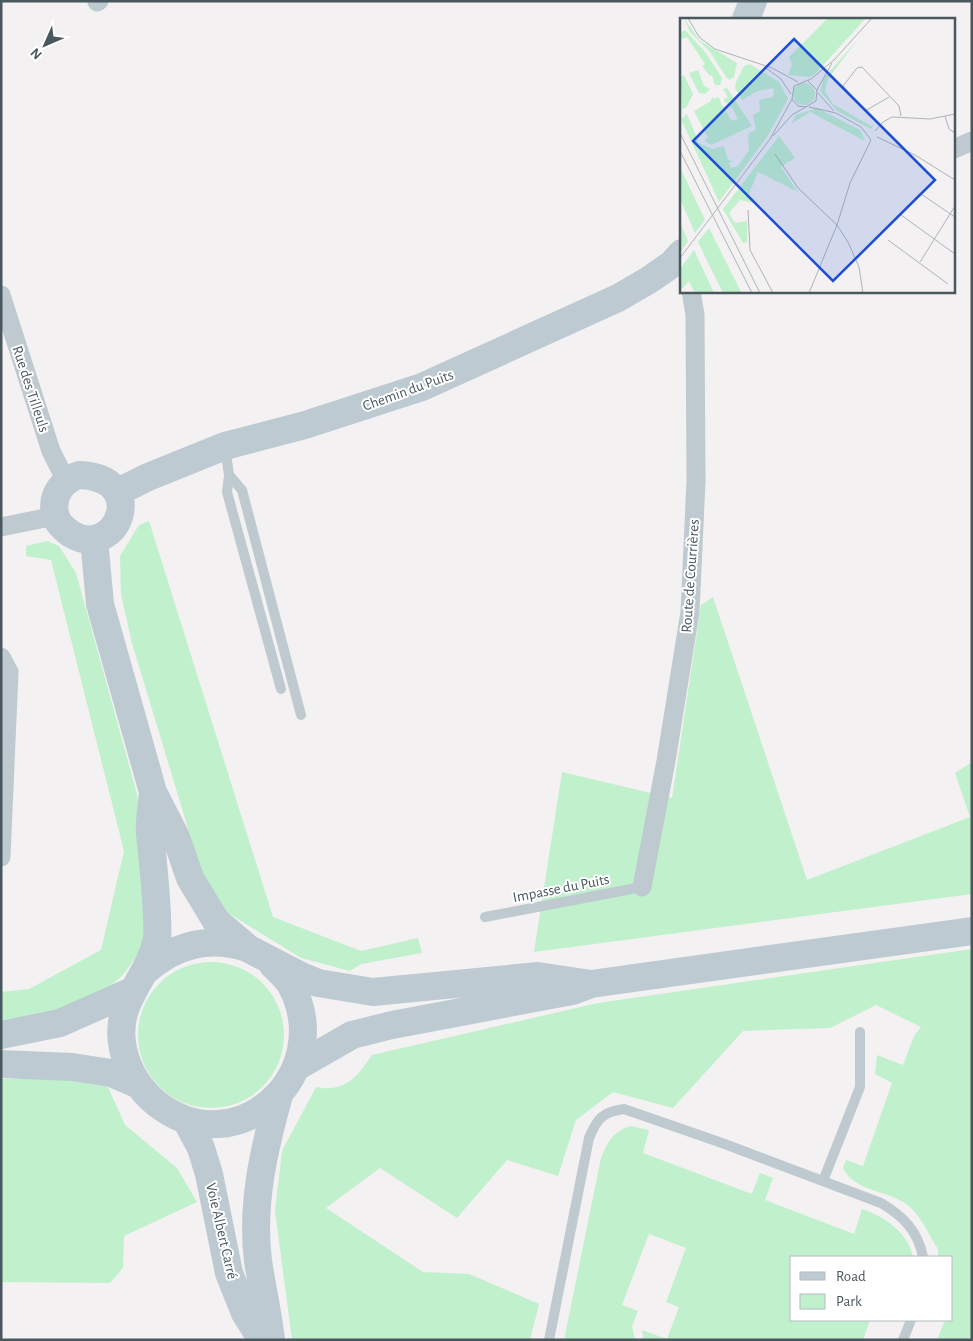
<svg xmlns="http://www.w3.org/2000/svg" width="973" height="1341" font-family="'Alegreya Sans',sans-serif">
  <style>
    .green { fill: #c1f0cd }
    .lines { fill: none; stroke-linecap: round; stroke-linejoin: round }
    .lane { stroke: #bfcad0; stroke-width: 10 }
    .street { stroke: #bfcad0; stroke-width: 19 }
    .secondary { stroke: #bdcad2; stroke-width: 28 }
    .labels { text-anchor: middle; stroke-width: 4; stroke-linejoin: round; paint-order: stroke }
    .street-label { font-size: 15px; fill: #49575f; stroke: #fff }
    .inset-road { fill: none; stroke: #afb3b7; stroke-width: 1 }
    .view { fill: #1d4ed8; fill-opacity: 0.15; stroke: #1d4ed8; stroke-width: 2.5 }
    .inset-edge { fill: none; stroke: #49575f; stroke-width: 2.5 }
  </style>
  <rect width="100%" height="100%" fill="#f3f1f1"/>
  <!-- green -->
  <path class="green" d="M 149,521 L 273,917 L 361,951 L 418,938 L 422,953 L 361,964 L 350,971 L 301,958 L 220,908 L 200,868 L 132,643 L 121,594 L 120,556 L 139,525 Z
    M 47,541 L 59,546 L 76,573 L 137,794 L 146,875 L 148,933 L 140,951 L 123,975 L 109,987 L 46,1015 L 1,1022 L 1,992 L 29,989 L 101,950 L 124,851 L 51,560 L 26,556 L 26,546 Z
    M 713,597 L 807,880 L 970,817 L 955,773 L 972,762 L 972,894 L 534,952 L 562,772 L 672,798 L 701,605 Z
    M 972,949 L 972,1340 L 937,1340 L 945,1320 L 952,1320 L 952,1257 L 938,1257 L 938,1249 C 930,1237 923,1220 912,1209 C 893,1189 855,1194 843,1168 L 846,1160 L 863,1166 L 892,1083 L 875,1074 L 877,1055 L 903,1065 L 914,1036 L 921,1027 L 876,1005 L 830,1028 L 743,1031 L 673,1108 L 613,1092 L 576,1120 L 558,1176 L 507,1160 L 457,1218 L 380,1168 L 326,1208 L 423,1272 L 469,1274 L 539,1304 L 530,1340 L 292,1340 L 275,1211 L 282,1151 L 316,1087 C 345,1093 357,1077 372,1055 L 598,1003 Z
    M138 1035a73 73 0 1 1 146 0a73 73 0 1 1-146 0Z
    M 1,1079 L 69,1079 L 107,1085 L 125,1125 L 177,1168 L 197,1202 L 124,1236 L 123,1268 L 110,1283 L 1,1282 Z
    M 630,1126 L 649,1130 L 643,1153 L 752,1194 L 760,1173 L 773,1178 L 765,1200 L 854,1234 L 862,1209 C 885,1217 908,1232 913,1257 L 792,1257 L 792,1320 L 870,1320 L 863,1340 L 644,1340 L 642,1330 L 667,1339 L 679,1307 L 666,1302 L 686,1248 L 649,1234 L 622,1305 L 638,1311 L 632,1326 L 635,1340 L 564,1340 L 601,1158 C 608,1141 613,1132 630,1126 Z"/>
  <g class="lines">
    <!-- lane -->
    <path class="lane" d="M 225,447 L 229,475 L 242,490 L 301,715
      M 229,475 L 227,492 L 281,689
      M 485,917 L 642,887
      M 823,1181 L 860,1087 L 860,1032
      M 549,1340 L 589,1138 C 597,1119 602,1112 624,1109 L 722,1143 L 881,1203 C 903,1216 918,1231 923,1257
      M 903,1340 L 911,1320"/>
    <!-- street -->
    <path class="street" d="M 97,2 L 99,1
      M 954,149 L 972,141
      M 1,295 L 51,451 L 60,469 L 70,478
      M 1,527 L 55,516
      M 1,657 L 9,672 L 1,857
      M 642,887 L 666,761 L 690,612 L 696,481 L 695,315 L 691,291"/>
    <!-- secondary -->
    <path class="secondary" d="M 746,19 L 753,1
      M 79,475 C 152,478 116,561 71,534 C 64,529 56,522 55,513 C 51,495 63,480 79,475 Z
      M 118,492 L 148,477 L 225,446 L 305,425 L 422,387 L 618,298 L 649,280 L 672,264 L 682,253
      M 94,539 L 100,604 L 153,792 L 176,837 L 190,878 L 216,921 L 249,949 L 301,976 L 318,983 L 373,992 L 538,976 L 591,984
      M 153,792 C 152,805 149,820 150,834 C 153,862 156,888 157,917 C 157,924 158,932 157,939 C 148,981 113,1001 123,1049 C 128,1071 139,1089 156,1103 C 236,1167 338,1074 291,985 C 287,978 279,971 273,965
      M 144,972 C 175,944 208,936 248,948
      M 1,1035 L 60,1023 L 132,991
      M 1,1064 L 72,1067 L 111,1073 L 139,1085
      M 298,1066 L 352,1035 L 392,1025 L 572,991 L 591,984 L 972,931
      M 186,1120 L 201,1148 L 209,1174 L 229,1273 L 245,1313 L 262,1340
      M 271,1340 C 268,1313 262,1287 258,1261 C 251,1204 264,1149 279,1095"/>
  </g>
  <g class="labels">
    <!-- street labels -->
    <g class="street-label">
      <text transform="translate(31 389) rotate(72)" y="5">Rue des Tilleuls</text>
      <text transform="translate(408 390) rotate(-20)" y="5">Chemin du Puits</text>
      <text transform="translate(690 576) rotate(-86)" y="5">Route de Courrières</text>
      <text transform="translate(561 888) rotate(-11)" y="5">Impasse du Puits</text>
      <text transform="translate(222 1231) rotate(77)" y="5">Voie Albert Carré</text>
    </g>
  </g>
  <!-- overview -->
  <g transform="translate(680 18)">
    <rect width="275" height="275" fill="#f3f1f1"/>
    <path d="M 4,0 L 19,22 L 57,45 L 54,59 L 50,62 L 46,59 L 30,34 L 10,14 ZM 148,0 L 186,0 L 135,56 L 130,59 L 108,57 L 112,46 L 109,39 ZM 5,12 L 26,35 L 42,60 L 40,67 L 35,67 L 32,57 L 30,58 L 22,48 L 25,46 L 7,19 L 2,21 L 0,15 ZM 178,21 L 148,61 L 145,73 L 153,86 L 191,108 L 194,106 L 191,111 L 157,93 L 140,73 L 144,60 ZM 70,46 L 99,64 L 108,81 L 87,119 L 39,184 L 1,101 L 7,96 L 19,125 L 33,131 L 44,128 L 48,142 L 53,143 L 49,145 L 51,150 L 58,148 L 69,132 L 68,116 L 76,111 L 73,97 L 80,93 L 79,82 L 93,79 L 94,70 L 77,73 L 62,82 L 55,70 L 56,64 L 64,48 ZM 18,52 L 24,68 L 30,71 L 25,76 L 19,75 L 9,55 ZM 4,57 L 13,76 L 6,90 L 2,91 L 0,59 ZM113 76a11 11 0 1 1 22 0a11 11 0 1 1-22 0ZM 47,70 L 72,108 L 31,127 L 24,122 L 28,120 L 14,93 L 31,83 L 32,79 L 34,81 L 39,79 L 42,88 L 49,90 L 45,92 L 52,103 L 58,101 L 53,91 L 43,82 L 48,79 L 43,71 ZM 137,90 L 180,112 L 185,123 L 130,94 L 111,106 L 116,97 ZM 99,118 L 115,140 L 101,149 L 118,174 L 78,154 L 68,178 L 74,181 L 73,185 L 60,182 L 49,195 L 55,205 L 67,203 L 67,224 L 63,225 L 43,191 ZM 0,149 L 25,202 L 15,215 L 0,181 ZM 0,204 L 8,223 L 0,235 ZM 29,210 L 59,270 L 62,275 L 43,275 L 18,224 ZM 14,232 L 34,275 L 15,275 L 9,263 L 0,273 L 0,251 Z" fill="#c1f0cd"/>
    <path class="inset-road" d="M 8,0 L 19,19 L 35,31 L 92,50 L 118,64M 86,50 L 101,61 L 111,76M 137,72 L 152,45M 138,75 L 154,93M 209,79 L 185,93 L 163,68 L 177,50 L 182,49 L 219,88 L 221,98M 126,89 L 118,88 L 112,81 L 114,68 L 131,61 L 154,42 L 192,0M 129,89 L 156,95 L 181,109 L 191,122M 265,98 L 269,111 L 275,115M 195,113 L 203,104 L 212,99 L 250,101 L 275,96M 0,115 L 80,275M 93,118 L 112,97 L 136,83 L 137,72 L 128,63M 197,119 L 235,137 L 275,162M 0,133 L 72,275M 95,136 L 118,170 L 157,207 L 168,224 L 179,249 L 183,275M 241,176 L 275,199M 68,192 L 70,232 L 93,275M 221,197 L 275,236M 208,222 L 268,266M 0,240 L 90,121 L 112,81M 240,244 L 275,188M 129,275 L 157,207 L 170,165 L 191,122"/>
    <path class="view" d="M 114,21 L 255,162 L 153,263 L 13,123 Z"/>
    <rect width="275" height="275" class="inset-edge"/>
  </g>
  <!-- border -->
  <rect width="973" height="1341" fill="none" stroke="#49575f" stroke-width="5"/>
  <!-- legend -->
  <rect x="790" y="1256" width="162" height="65" fill="#ffffff" stroke="#b6bcbf"/>
  <rect x="800" y="1272" width="25" height="8" fill="#bdcad2" stroke="#b6bcbf"/>
  <text x="836" y="1281" font-size="15" fill="#49575f">Road</text>
  <rect x="800" y="1294" width="25" height="15" fill="#c1f0cd" stroke="#b6bcbf"/>
  <text x="836" y="1306" font-size="15" fill="#49575f">Park</text>
  <!-- north arrow -->
  <g transform="translate(45 45) rotate(225)" stroke="#ffffff" stroke-width="4" paint-order="stroke">
  <path d="M0-4L9 19L0 12L-9 19Z" fill="#49575f"/>
  <text y="-8" font-size="14" font-weight="bold" text-anchor="middle" fill="#49575f">N</text>
  </g>
</svg>
